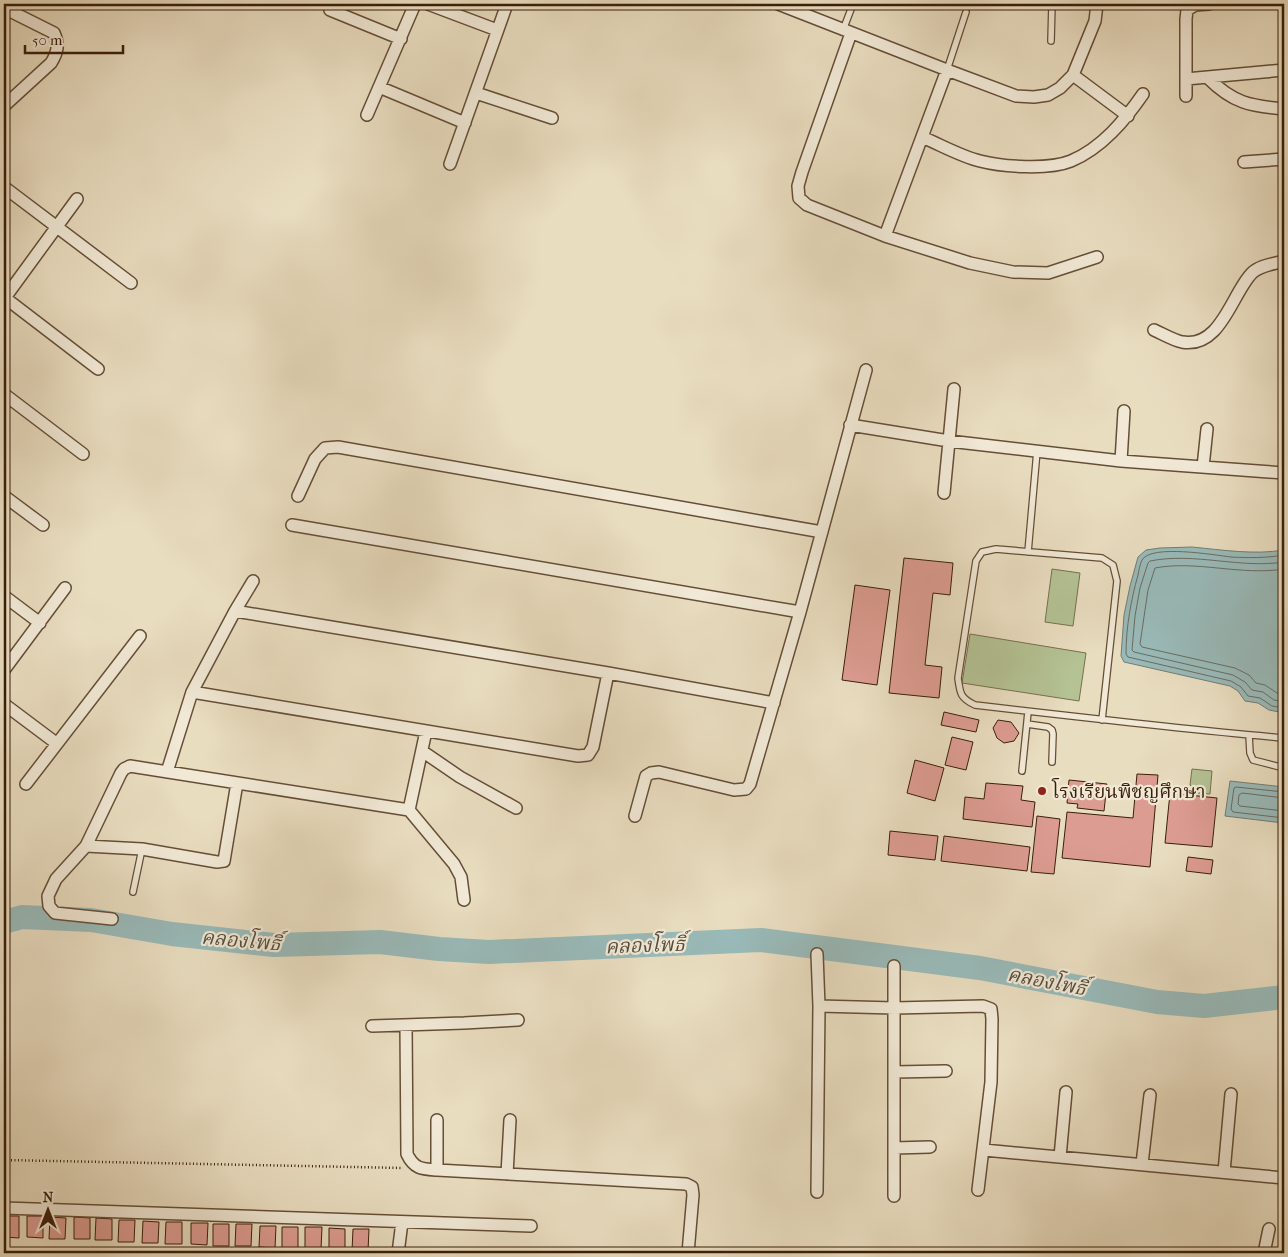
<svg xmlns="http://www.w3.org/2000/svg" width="1288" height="1257" font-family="'IM FELL French Canon','Noto Serif Thai',serif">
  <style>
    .green { fill: #b4c294; stroke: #76704e }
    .water { fill: #99bab9; stroke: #737c73 }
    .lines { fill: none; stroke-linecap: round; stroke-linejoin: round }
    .shore { stroke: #696c61; stroke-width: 1 }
    .river { stroke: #99bab9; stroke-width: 24 }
    .building { fill: #dd9c92; stroke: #391e09 }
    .lane-casing { stroke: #654e37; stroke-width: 8 }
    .street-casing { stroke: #654e37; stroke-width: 14 }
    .path { stroke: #391e09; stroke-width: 2.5; stroke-dasharray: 1 2.5; stroke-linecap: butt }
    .lane { stroke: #f1e9d6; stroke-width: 5.5 }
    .street { stroke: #f1e9d6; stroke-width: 11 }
    .poi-dot { fill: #8f2418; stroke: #f1e9d6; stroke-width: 2 }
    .labels { text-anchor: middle; stroke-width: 4.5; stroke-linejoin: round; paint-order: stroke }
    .poi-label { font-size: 19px; fill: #391e09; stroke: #f1e9d6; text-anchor: start }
    .water-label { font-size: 20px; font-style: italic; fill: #564d3e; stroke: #f1e9d6 }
  </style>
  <rect width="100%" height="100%" fill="#e9ddc0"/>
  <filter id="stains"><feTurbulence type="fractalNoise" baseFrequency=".004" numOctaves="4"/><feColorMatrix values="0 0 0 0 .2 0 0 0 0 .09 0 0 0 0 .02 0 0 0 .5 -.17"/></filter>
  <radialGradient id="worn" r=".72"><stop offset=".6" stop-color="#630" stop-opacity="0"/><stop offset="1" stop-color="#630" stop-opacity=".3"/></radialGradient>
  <!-- green -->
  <path class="green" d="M 1052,569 L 1080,573 L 1073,626 L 1045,622 Z
    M 970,634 L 1086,653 L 1079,701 L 962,683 Z
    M 1192,769 L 1212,771 L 1210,794 L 1197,793 L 1195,789 L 1190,785 Z"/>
  <!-- water -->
  <path class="water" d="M 1192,547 C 1223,550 1254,555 1284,550 L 1284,713 L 1269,710 L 1258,703 L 1245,701 L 1238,691 L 1230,686 L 1124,662 L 1121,656 L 1124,615 L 1130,586 L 1138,557 L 1146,550 L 1160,548 Z
    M 1230,781 L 1284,787 L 1283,823 L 1225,816 Z"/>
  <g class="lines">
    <!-- shore -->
    <path class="shore" d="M 1284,555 C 1267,558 1248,558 1231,557 C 1214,555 1151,544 1142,560 C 1140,564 1139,570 1138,575 C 1131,600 1126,627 1126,654 L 1128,657 L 1231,681 L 1241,687 L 1248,696 L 1260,698 L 1272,706 L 1284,708
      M 1284,562 C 1240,569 1195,552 1150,561 L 1148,563 L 1140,588 L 1135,616 L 1132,650 L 1134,652 L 1233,675 L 1245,682 L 1252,690 L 1263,692 L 1274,700 L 1284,702
      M 1284,569 C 1241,576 1196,560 1155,568 L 1148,590 L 1140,644 L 1142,647 L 1235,668 L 1249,675 L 1256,683 L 1265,685 L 1277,693 L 1284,694
      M 1284,792 L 1236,787 L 1234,788 L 1231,809 L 1233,812 L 1284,818
      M 1284,798 L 1242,793 L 1239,795 L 1238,804 L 1240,806 L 1284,811"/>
    <!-- river -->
    <path class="river" d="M 4,922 L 22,917 L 91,920 L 172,934 L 274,945 L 380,942 L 439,949 L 489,952 L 761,940 L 980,968 L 1157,1002 L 1204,1006 L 1284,997"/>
  </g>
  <!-- building -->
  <path class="building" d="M 904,558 L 953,563 L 950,595 L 933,593 L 925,665 L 942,667 L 939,698 L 889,693 Z
    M 855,585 L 890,590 L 877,685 L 842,680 Z
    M 944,712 L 979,720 L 976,732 L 941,725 Z
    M 998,720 L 1011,722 L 1019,733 L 1014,741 L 1004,743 L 997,738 L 993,728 Z
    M 952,737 L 973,742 L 966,770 L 945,765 Z
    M 915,760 L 944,768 L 935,801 L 907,793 Z
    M 1137,774 L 1158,775 L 1150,867 L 1062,858 L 1067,812 L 1133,818 Z
    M 1069,780 L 1107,784 L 1104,811 L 1077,808 L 1078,804 L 1067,803 Z
    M 986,783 L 1023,786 L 1021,800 L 1035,802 L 1032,827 L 963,819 L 965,797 L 984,799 Z
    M 1170,793 L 1217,798 L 1212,847 L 1165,843 Z
    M 1037,816 L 1060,819 L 1054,874 L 1031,872 Z
    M 890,831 L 938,836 L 935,860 L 888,855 Z
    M 944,836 L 1030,847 L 1027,871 L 941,861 Z
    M 1188,857 L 1213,860 L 1211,874 L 1186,871 Z
    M 4,1216 L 19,1216 L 19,1238 L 4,1237 Z
    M 27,1216 L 43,1216 L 43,1238 L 27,1237 Z
    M 50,1217 L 66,1218 L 65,1239 L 49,1239 Z
    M 74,1217 L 90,1218 L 90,1239 L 74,1239 Z
    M 96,1218 L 112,1219 L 112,1240 L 95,1240 Z
    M 119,1220 L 135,1220 L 134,1242 L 118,1242 Z
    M 143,1221 L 159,1222 L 158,1243 L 142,1243 Z
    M 166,1222 L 182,1222 L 182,1244 L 165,1244 Z
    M 191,1223 L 208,1223 L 207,1245 L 191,1244 Z
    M 213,1224 L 229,1224 L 229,1246 L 213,1246 Z
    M 236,1224 L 252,1224 L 251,1246 L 235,1246 Z
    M 260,1226 L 276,1226 L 275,1248 L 259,1247 Z
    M 282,1227 L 298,1227 L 298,1249 L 282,1249 Z
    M 305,1227 L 322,1227 L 321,1249 L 305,1249 Z
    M 329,1228 L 345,1229 L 345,1250 L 329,1250 Z
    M 353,1229 L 369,1229 L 368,1251 L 352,1251 Z"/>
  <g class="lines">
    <!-- lane casing -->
    <g class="lane-casing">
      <path id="lane" d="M 843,30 L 853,4
        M 1051,41 L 1052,4
        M 947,70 L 966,12
        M 1028,552 L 1037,451
        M 1102,720 L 1117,581 L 1113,565 L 1102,558 L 996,549 L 982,552 L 976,561 L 958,678 C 960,693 960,698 975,705 C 1078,717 1181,729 1284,738
        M 1027,724 L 1048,727 L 1052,730 L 1053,734 L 1052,762
        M 1249,735 L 1250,753 L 1253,760 L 1284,768
        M 1022,771 L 1028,712
        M 133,892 L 142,849"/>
    </g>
    <!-- street casing -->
    <g class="street-casing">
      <path id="street" d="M 428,4 L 497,30
        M 778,4 L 947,70 L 1016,96 L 1034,97 L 1048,95 L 1060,88 L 1073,75 L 1095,21 L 1097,4
        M 4,8 L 54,33 C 59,44 58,52 51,63 L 4,106
        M 330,10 L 401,39
        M 851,33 L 802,172 L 798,186 L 799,198 L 807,205 L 885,236 L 970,263 L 1013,272 L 1048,273 L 1097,257
        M 1073,75 L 1128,116
        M 1208,78 C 1233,103 1250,106 1284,109
        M 1186,79 L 1284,70
        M 379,87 L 465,123
        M 476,93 L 552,118
        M 1186,96 L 1186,19 L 1187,10 L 1195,5 L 1209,4
        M 367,115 L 415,4
        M 922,137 C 941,145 960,156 980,161 C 1003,167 1049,170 1071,161 C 1102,148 1125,120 1143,94
        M 1244,162 L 1284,159
        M 450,164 L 507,4
        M 4,187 L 131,283
        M 885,236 L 947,70
        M 4,297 L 98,369
        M 4,299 L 77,199
        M 1154,330 C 1163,334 1173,340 1182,342 C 1221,349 1232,293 1252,273 C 1260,265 1274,264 1284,261
        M 4,394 L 83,454
        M 850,425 L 949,441 L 1121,461 L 1284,473
        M 1121,461 L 1124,411
        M 1203,467 L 1207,429
        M 944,493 L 954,389
        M 4,496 L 43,525
        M 298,496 L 315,459 L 325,448 L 338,447 L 822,532
        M 292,525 L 800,612
        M 4,596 L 40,623
        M 235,611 L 608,673 L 774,703
        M 4,670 L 65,588
        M 192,692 L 578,756 L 588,755 L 593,747 L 608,673
        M 4,704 L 56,743
        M 422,751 L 460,777 L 516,808
        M 167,772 L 192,692 L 235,611 L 253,581
        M 26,784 L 140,636
        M 409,810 L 426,731
        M 635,816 L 646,776 L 651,773 L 659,772 L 734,790 L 746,789 L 750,784 L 800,612 L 866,370
        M 86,846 L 142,849 L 217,862 L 224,861 L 237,783
        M 112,919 L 55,913 L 49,906 L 48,896 L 56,879 L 86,846 L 121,773 L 124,769 L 130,766 L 409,810 L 454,864 L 461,877 L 464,900
        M 819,1006 L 894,1008 L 983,1006 L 991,1009 L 992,1019 L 991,1082 L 978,1190
        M 406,1025 L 407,1154 C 414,1169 422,1169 437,1170 L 686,1184 L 692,1187 L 693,1195 L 688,1253
        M 372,1026 L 464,1023 L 518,1020
        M 894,1072 L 946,1071
        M 437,1120 L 437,1170
        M 894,1148 L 930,1147
        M 984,1150 L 1284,1178
        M 1060,1157 L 1066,1092
        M 1142,1164 L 1150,1095
        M 1224,1172 L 1231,1094
        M 507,1174 L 510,1120
        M 817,1192 L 819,1006 L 817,954
        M 894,1196 L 894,966
        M 4,1208 L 531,1226
        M 398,1253 L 402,1222
        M 1264,1253 L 1269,1229"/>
    </g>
    <!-- path -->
    <path class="path" d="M 4,1160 L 403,1168"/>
    <!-- lane -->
    <use href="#lane" class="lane"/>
    <!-- street -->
    <use href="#street" class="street"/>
  </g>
  <!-- markers -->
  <circle class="poi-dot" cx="1042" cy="791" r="5"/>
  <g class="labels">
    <!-- poi labels -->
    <g class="poi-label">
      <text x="1052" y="798">โรงเรียนพิชญศึกษา</text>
    </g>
    <!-- water labels -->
    <g class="water-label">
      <text transform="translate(241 940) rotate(5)" y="7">คลองโพธิ์</text>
      <text transform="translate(645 945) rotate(-2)" y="7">คลองโพธิ์</text>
      <text transform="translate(1047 981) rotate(11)" y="7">คลองโพธิ์</text>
    </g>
  </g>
  <!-- margin -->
  <rect width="1288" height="1257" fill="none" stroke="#e9ddc0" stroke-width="20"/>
  <rect x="5" y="5" width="1278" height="1247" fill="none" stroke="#391e09" stroke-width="2.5"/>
  <rect x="10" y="10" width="1268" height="1237" fill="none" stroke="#391e09"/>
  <!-- north arrow -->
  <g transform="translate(48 1210)" stroke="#f1e9d6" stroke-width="4" paint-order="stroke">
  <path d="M0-4L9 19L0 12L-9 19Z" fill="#391e09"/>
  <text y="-8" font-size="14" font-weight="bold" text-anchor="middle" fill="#391e09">N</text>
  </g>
  <!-- scale -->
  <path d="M25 45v8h98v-8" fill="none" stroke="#391e09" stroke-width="2.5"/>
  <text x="32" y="45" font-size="15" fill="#391e09" stroke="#f1e9d6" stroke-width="4" paint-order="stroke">50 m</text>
  <rect width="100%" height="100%" filter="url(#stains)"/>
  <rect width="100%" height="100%" fill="url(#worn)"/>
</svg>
